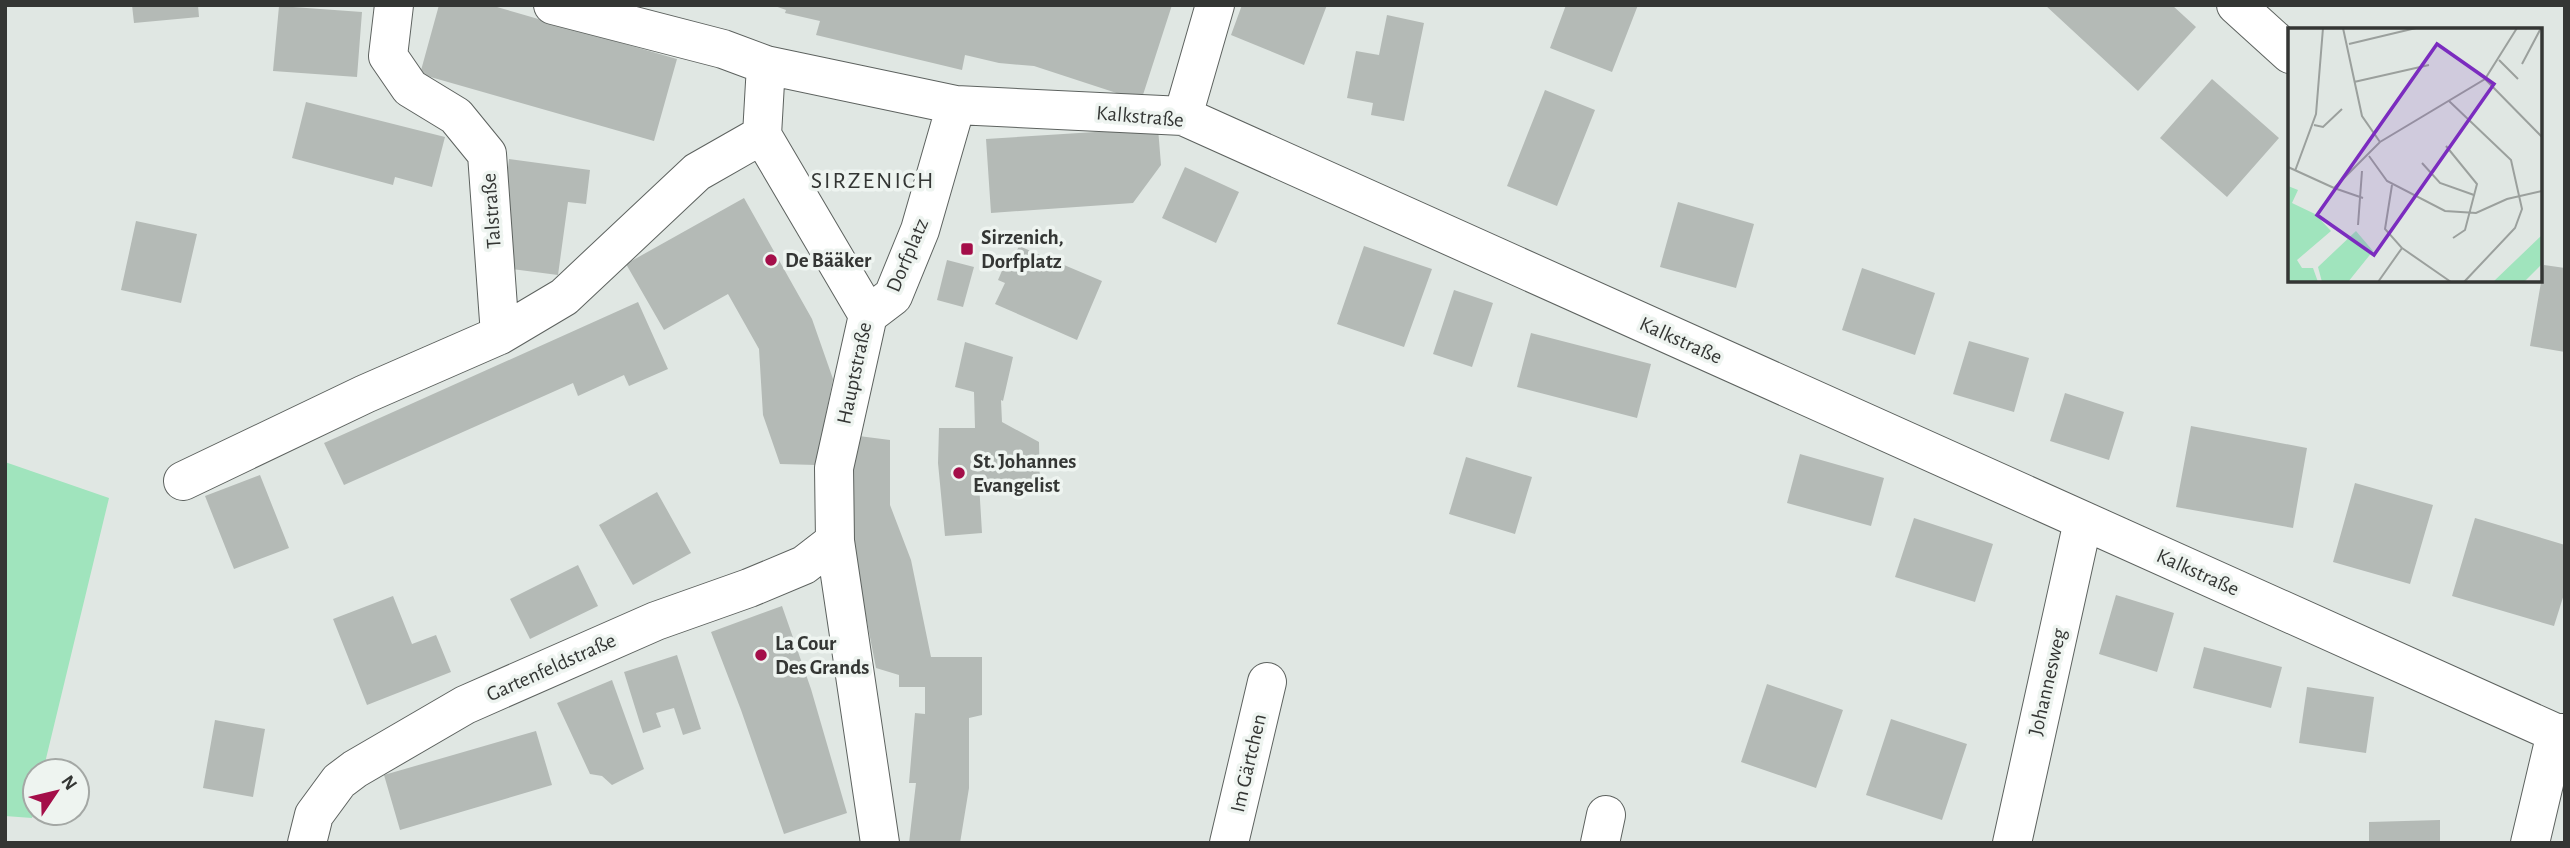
<svg xmlns="http://www.w3.org/2000/svg" width="2570" height="848" font-family="'Alegreya Sans',sans-serif">
  <style>
    .green { fill: #a0e4bd }
    .building { fill: #b4bab6 }
    .lines { fill: none; stroke-linecap: round; stroke-linejoin: round }
    .street-casing { stroke: #5d625f; stroke-width: 40 }
    .street { stroke: #fff; stroke-width: 38 }
    .poi-dot { fill: #a40e49; stroke: #eef4f0; stroke-width: 2.5 }
    .labels { text-anchor: middle; stroke-width: 7; stroke-linejoin: round; paint-order: stroke }
    .street-label { font-size: 21px; fill: #343634; stroke: #eef4f0 }
    .poi-label { font-size: 21px; font-weight: bold; fill: #343634; stroke: #eef4f0; text-anchor: start }
    .quarter-label { font-size: 24px; letter-spacing: 2px; fill: #343634; stroke: #eef4f0 }
    .inset-road { fill: none; stroke: #9ba09d; stroke-width: 2 }
    .view { fill: #7b2cbf; fill-opacity: 0.15; stroke: #7b2cbf; stroke-width: 3.5 }
    .inset-edge { fill: none; stroke: #343634; stroke-width: 3.5 }
  </style>
  <rect width="100%" height="100%" fill="#e0e7e3"/>
  <!-- green -->
  <path class="green" d="M 5,462 L 109,498 L 43,771 L 35,771 L 35,806 L 32,818 L 5,816 Z"/>
  <!-- building -->
  <path class="building" d="M 132,5 L 198,5 L 199,17 L 134,23 Z
    M 439,5 L 490,5 L 677,59 L 654,141 L 420,74 Z
    M 772,5 L 1172,5 L 1141,101 L 1034,66 L 999,63 L 965,55 L 962,70 L 816,35 L 820,21 L 785,13 L 786,10 Z
    M 1242,5 L 1327,5 L 1304,65 L 1231,35 Z
    M 1566,5 L 1638,5 L 1612,72 L 1550,48 Z
    M 2045,5 L 2172,5 L 2196,27 L 2138,91 Z
    M 279,6 L 362,12 L 357,77 L 273,71 Z
    M 1387,15 L 1424,23 L 1404,121 L 1371,115 L 1373,103 L 1347,98 L 1356,51 L 1379,55 Z
    M 2212,79 L 2279,138 L 2227,197 L 2160,138 Z
    M 1545,90 L 1595,110 L 1557,206 L 1507,186 Z
    M 306,102 L 445,137 L 432,187 L 395,177 L 393,185 L 292,158 Z
    M 1158,128 L 1161,165 L 1133,203 L 991,213 L 986,139 Z
    M 509,159 L 590,170 L 586,204 L 568,202 L 558,275 L 496,267 Z
    M 1185,167 L 1239,192 L 1216,243 L 1162,218 Z
    M 744,198 L 812,319 L 833,379 L 816,465 L 780,464 L 763,415 L 759,349 L 728,294 L 664,330 L 626,264 Z
    M 1678,202 L 1754,224 L 1736,288 L 1660,267 Z
    M 136,221 L 197,234 L 181,303 L 121,290 Z
    M 1019,246 L 1102,281 L 1077,340 L 995,304 L 1005,283 L 998,280 L 1004,266 L 1009,268 Z
    M 1364,246 L 1432,269 L 1404,347 L 1337,324 Z
    M 947,260 L 974,267 L 963,307 L 937,300 Z
    M 2544,265 L 2565,268 L 2565,352 L 2530,346 Z
    M 1862,268 L 1935,293 L 1915,355 L 1842,330 Z
    M 1454,290 L 1493,303 L 1472,367 L 1433,354 Z
    M 638,302 L 668,369 L 629,386 L 624,375 L 578,396 L 573,383 L 344,485 L 324,443 Z
    M 1531,333 L 1651,364 L 1637,418 L 1517,387 Z
    M 1969,341 L 2029,358 L 2014,412 L 1953,394 Z
    M 965,342 L 1013,357 L 1003,401 L 1001,400 L 1002,422 L 1039,442 L 1040,492 L 1002,493 L 1002,482 L 979,483 L 982,533 L 945,536 L 938,463 L 939,428 L 975,428 L 974,392 L 955,387 Z
    M 2065,393 L 2124,412 L 2109,460 L 2050,441 Z
    M 2191,426 L 2307,448 L 2293,528 L 2176,507 Z
    M 851,435 L 890,440 L 890,505 L 911,560 L 931,657 L 982,657 L 982,715 L 969,718 L 969,788 L 960,843 L 909,843 L 916,783 L 909,783 L 915,713 L 925,714 L 925,687 L 899,687 L 899,675 L 876,668 L 857,570 L 851,512 Z
    M 1800,454 L 1884,478 L 1871,526 L 1787,503 Z
    M 1466,457 L 1532,477 L 1515,534 L 1449,514 Z
    M 260,475 L 289,548 L 234,569 L 205,496 Z
    M 2355,483 L 2433,505 L 2410,584 L 2333,562 Z
    M 657,492 L 691,553 L 633,585 L 599,525 Z
    M 1914,518 L 1993,544 L 1975,602 L 1895,577 Z
    M 2475,518 L 2565,545 L 2565,591 L 2554,626 L 2452,596 Z
    M 578,565 L 598,606 L 530,639 L 510,599 Z
    M 2116,595 L 2174,613 L 2157,672 L 2099,654 Z
    M 393,596 L 412,644 L 436,635 L 451,672 L 367,705 L 333,619 Z
    M 782,606 L 811,689 L 847,813 L 784,834 L 741,710 L 711,632 Z
    M 2204,647 L 2282,667 L 2271,708 L 2193,688 Z
    M 677,655 L 701,729 L 683,735 L 674,708 L 656,713 L 661,727 L 643,733 L 624,672 Z
    M 612,680 L 644,769 L 612,785 L 602,776 L 590,774 L 557,703 Z
    M 1767,684 L 1843,710 L 1816,788 L 1741,762 Z
    M 2307,687 L 2374,697 L 2366,753 L 2299,743 Z
    M 1891,719 L 1967,744 L 1942,820 L 1866,795 Z
    M 215,720 L 265,729 L 253,797 L 203,788 Z
    M 536,731 L 552,785 L 400,830 L 384,775 Z
    M 2440,820 L 2440,843 L 2369,843 L 2369,822 Z"/>
  <g class="lines">
    <!-- street casing -->
    <g class="street-casing">
      <path id="street" d="M 394,5 L 388,56 L 410,88 L 456,116 L 487,154 L 500,335
        M 553,5 L 723,49 L 766,65 L 956,105 L 1183,116 L 2556,733 L 2565,733
        M 2236,5 L 2290,54
        M 766,65 L 762,135 L 868,315 L 834,468 L 835,541 L 880,843
        M 1183,116 L 1215,5
        M 868,315 L 893,296 L 920,230 L 956,105
        M 183,481 L 365,394 L 500,335 L 564,297 L 697,172 L 762,135
        M 307,843 L 314,815 L 339,781 L 355,769 L 465,705 L 656,621 L 749,588 L 804,565 L 835,541
        M 1229,843 L 1267,682
        M 1600,843 L 1606,815
        M 2012,843 L 2083,521
        M 2530,843 L 2556,733"/>
    </g>
    <!-- street -->
    <use href="#street" class="street"/>
  </g>
  <!-- markers -->
  <g class="poi-dot">
    <rect x="960" y="242" width="14" height="14" rx="3.5"/>
    <circle cx="771" cy="260" r="7"/>
    <circle cx="959" cy="473" r="7"/>
    <circle cx="761" cy="655" r="7"/>
  </g>
  <g class="labels">
    <!-- street labels -->
    <g class="street-label">
      <text transform="translate(1140 116) rotate(5)" y="7">Kalkstraße</text>
      <text transform="translate(491 211) rotate(-94)" y="7">Talstraße</text>
      <text transform="translate(907 255) rotate(-67)" y="7">Dorfplatz</text>
      <text transform="translate(1681 340) rotate(24)" y="7">Kalkstraße</text>
      <text transform="translate(854 373) rotate(-78)" y="7">Hauptstraße</text>
      <text transform="translate(2198 572) rotate(24)" y="7">Kalkstraße</text>
      <text transform="translate(551 667) rotate(-24)" y="7">Gartenfeldstraße</text>
      <text transform="translate(2047 682) rotate(-77)" y="7">Johannesweg</text>
      <text transform="translate(1248 763) rotate(-77)" y="7">Im Gärtchen</text>
    </g>
    <!-- poi labels -->
    <g class="poi-label">
      <text x="981" y="244">Sirzenich,<tspan x="981" dy="24">Dorfplatz</tspan></text>
      <text x="785" y="267">De Bääker</text>
      <text x="973" y="468">St. Johannes<tspan x="973" dy="24">Evangelist</tspan></text>
      <text x="775" y="650">La Cour<tspan x="775" dy="24">Des Grands</tspan></text>
    </g>
    <!-- quarter labels -->
    <g class="quarter-label">
      <text x="873" y="188">SIRZENICH</text>
    </g>
  </g>
  <!-- overview -->
  <g transform="translate(2288 28)">
    <rect width="254" height="254" fill="#e0e7e3"/>
    <path d="M 0,158 L 10,162 L 4,175 L 27,186 L 43,203 L 9,232 L 14,240 L 25,240 L 30,254 L 0,254 ZM 68,203 L 85,223 L 60,254 L 34,254 L 30,239 ZM 254,207 L 254,236 L 236,254 L 205,254 Z" fill="#a0e4bd"/>
    <path class="inset-road" d="M 55,0 L 74,88 L 92,114M 61,16 L 128,0M 211,32 L 230,51M 234,36 L 253,0M 197,51 L 254,109M 66,54 L 141,37M 161,73 L 223,132 L 234,181 L 227,200 L 176,254M 26,97 L 35,99 L 54,81M 158,118 L 189,156 L 177,202 L 165,210M 81,128 L 99,153 L 157,183 L 188,185 L 219,171 L 254,163M 134,135 L 152,155 L 186,167M 0,139 L 46,160 L 92,114 L 197,51 L 229,0M 7,143 L 28,86 L 35,0M 46,160 L 75,170M 70,197 L 74,143M 114,220 L 163,254M 90,254 L 114,220 L 97,201 L 104,157"/>
    <path class="view" d="M 149,16 L 206,56 L 86,227 L 29,187 Z"/>
    <rect width="254" height="254" class="inset-edge"/>
  </g>
  <!-- border -->
  <rect width="2570" height="848" fill="none" stroke="#343634" stroke-width="14"/>
  <!-- north arrow -->
  <g transform="translate(56 792) rotate(55)"><circle r="33" fill="#eef4f0" stroke="#a4a8a5" stroke-width="2"/>
  <path d="M0-5L12 26L0 18L-12 26Z" fill="#a40e49"/>
  <text y="-10" font-size="19" font-weight="bold" text-anchor="middle" fill="#343634">N</text>
  </g>
</svg>
